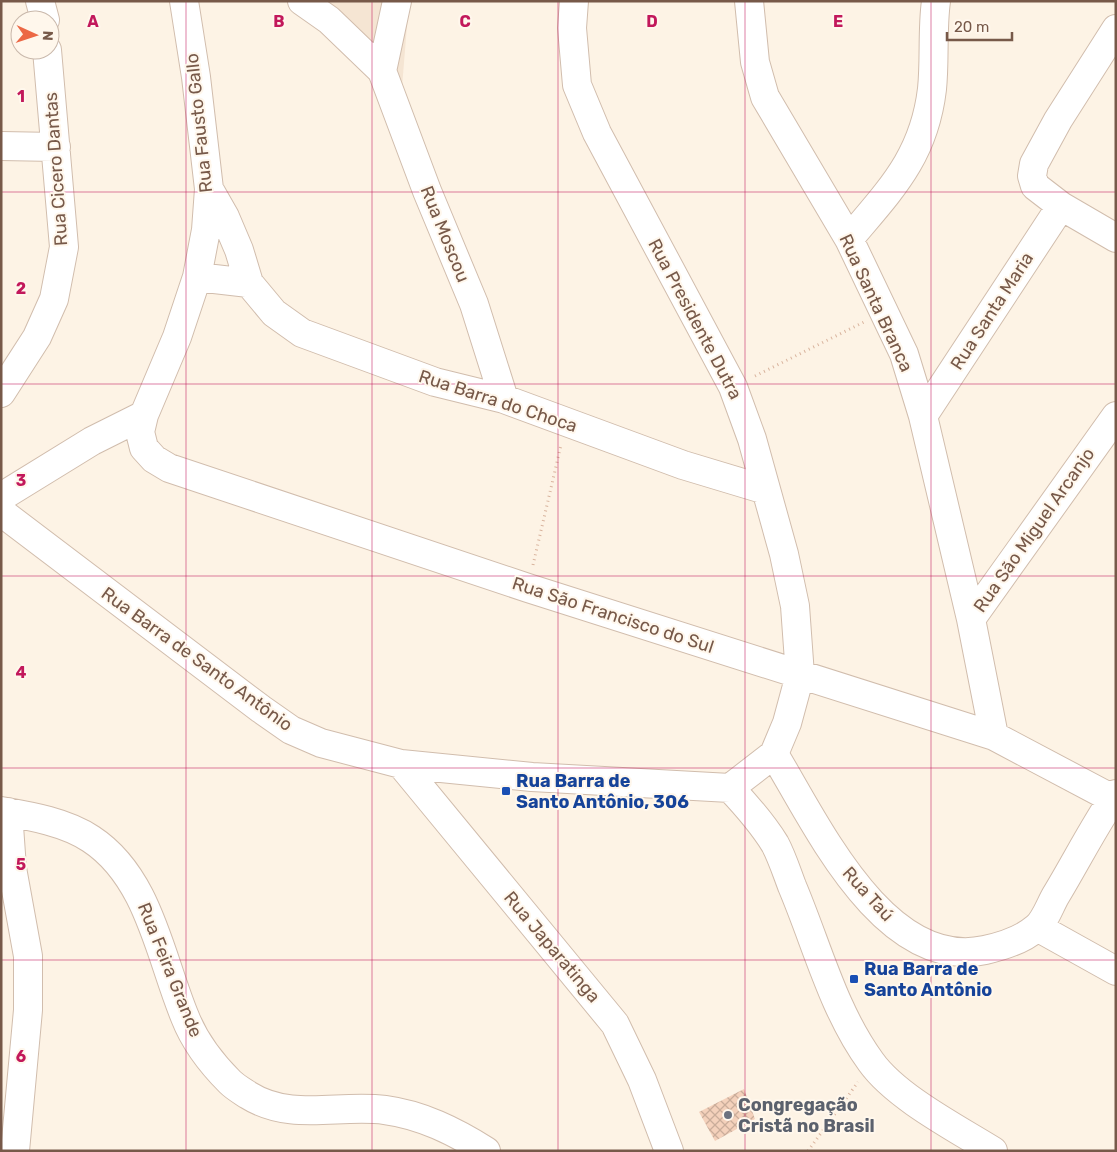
<svg xmlns="http://www.w3.org/2000/svg" width="1117" height="1152" font-family="Rubik,sans-serif">
  <style>
    .residential { fill: #f5e5d3 }
    .building { fill: url(#building-cross-hatch) }
    .lines { fill: none; stroke-linecap: round; stroke-linejoin: round }
    .minor-casing { stroke: #d1bdad; stroke-width: 30 }
    .path { stroke: #d9b49e; stroke-width: 3; stroke-dasharray: 1 4; stroke-linecap: butt }
    .minor { stroke: #fff; stroke-width: 28 }
    .grid { fill: none; stroke: #c2185b; stroke-width: 1; stroke-opacity: 0.55 }
    .transit-dot { fill: #1a4fb4; stroke: #fff7ec; stroke-width: 2 }
    .worship-dot { fill: #6b7280; stroke: #fff7ec; stroke-width: 2 }
    .labels { text-anchor: middle; stroke-width: 4; stroke-linejoin: round; paint-order: stroke }
    .street-label { font-size: 18px; fill: #775949; stroke: #fff7ec }
    .transit-label { font-size: 18px; font-weight: bold; fill: #164399; stroke: #fff7ec; text-anchor: start }
    .worship-label { font-size: 18px; font-weight: bold; fill: #5b616d; stroke: #fff7ec; text-anchor: start }
    .grid-label { font-size: 16px; text-anchor: middle; font-weight: bold; fill: #c2185b; stroke: #fff7ec; stroke-width: 4; stroke-linejoin: round; paint-order: stroke }
  </style>
  <defs>
    <pattern id="building-cross-hatch" width="8" height="8" patternUnits="userSpaceOnUse" patternTransform="scale(1.25)"><rect width="8" height="8" fill="#f4d1bb"/><path d="M0 0l8 8M0 8l8-8" fill="none" stroke="#caad9a"/></pattern>
  </defs>
  <rect width="100%" height="100%" fill="#fdf3e5"/>
  <!-- residential -->
  <path class="residential" d="M 304,1 L 409,1 L 400,112 Z"/>
  <!-- building -->
  <path class="building" d="M 744,1089 L 755,1119 L 715,1141 L 699,1112 Z"/>
  <g class="lines">
    <!-- minor casing -->
    <g class="minor-casing">
      <path id="minor" d="M 40,1 L 45,20
        M 184,1 L 196,77 L 209,189 L 206,230 L 197,277 L 177,337 L 144,415 L 140,432 L 144,448 L 154,459 L 169,468 L 528,588 L 994,736 L 1113,799
        M 302,1 L 329,20 L 382,71 L 427,191 L 474,304 L 504,399
        M 574,1 L 572,28 L 577,85 L 597,133 L 733,387 L 752,439 L 784,554 L 795,606 L 800,675 L 787,723 L 774,754 L 730,788
        M 749,1 L 755,62 L 765,97 L 849,239 L 904,354 L 923,416 L 971,619 L 994,736
        M 1116,29 L 1058,120 L 1034,164 L 1032,176 L 1035,186 L 1061,206 L 1116,238
        M 382,71 L 397,1
        M 1,146 L 56,147
        M 209,189 L 225,217 L 239,250 L 249,283 L 274,313 L 302,333 L 435,382 L 504,399 L 683,465 L 766,490
        M 849,239 C 890,190 924,157 932,89 C 935,60 932,30 936,1
        M 197,277 L 249,283
        M 1,393 L 37,337 L 54,299 L 64,247 L 47,50
        M 923,416 L 1061,206
        M 1,497 L 92,441 L 144,415
        M 1,512 L 261,709 L 291,730 L 321,743 L 401,764 L 532,777 L 730,788 C 747,806 762,823 775,844 C 782,857 787,873 792,886 C 817,945 833,1010 871,1062 C 896,1097 956,1128 993,1151
        M 971,619 L 1116,416
        M 774,754 C 816,823 884,972 985,950 C 1003,946 1022,940 1036,928 C 1045,921 1050,905 1056,895 C 1076,862 1094,826 1116,794
        M 401,764 L 615,1024 L 642,1080 L 669,1151
        M 1,811 C 30,816 66,822 91,839 C 149,877 160,957 185,1017 C 194,1040 212,1064 230,1082 C 235,1087 242,1091 248,1095 C 291,1122 338,1104 385,1110 C 422,1115 454,1131 486,1151
        M 8,812 L 12,868 L 28,956 L 28,1010 L 15,1151
        M 1037,927 L 1116,971"/>
    </g>
    <!-- path -->
    <path class="path" d="M 755,376 L 864,322
      M 533,565 L 561,445
      M 808,1151 L 858,1082"/>
    <!-- minor -->
    <use href="#minor" class="minor"/>
  </g>
  <!-- grid -->
  <path class="grid" d="M 186,1 L 186,1151M 372,1 L 372,1151M 558,1 L 558,1151M 745,1 L 745,1151M 931,1 L 931,1151M 1,192 L 1116,192M 1,384 L 1116,384M 1,576 L 1116,576M 1,768 L 1116,768M 1,960 L 1116,960"/>
  <!-- markers -->
  <g class="transit-dot">
    <rect x="501" y="786" width="10" height="10" rx="2.5"/>
    <rect x="849" y="974" width="10" height="10" rx="2.5"/>
  </g>
  <circle class="worship-dot" cx="728" cy="1115" r="5"/>
  <g class="labels">
    <!-- street labels -->
    <g class="street-label">
      <text transform="translate(199 123) rotate(-96)" y="6">Rua Fausto Gallo</text>
      <text transform="translate(56 169) rotate(-94)" y="6">Rua Cicero Dantas</text>
      <text transform="translate(445 234) rotate(68)" y="6">Rua Moscou</text>
      <text transform="translate(876 303) rotate(65)" y="6">Rua Santa Branca</text>
      <text transform="translate(992 311) rotate(-57)" y="6">Rua Santa Maria</text>
      <text transform="translate(695 319) rotate(62)" y="6">Rua Presidente Dutra</text>
      <text transform="translate(498 401) rotate(18)" y="6">Rua Barra do Choca</text>
      <text transform="translate(1034 530) rotate(-55)" y="6">Rua São Miguel Arcanjo</text>
      <text transform="translate(613 615) rotate(18)" y="6">Rua São Francisco do Sul</text>
      <text transform="translate(197 659) rotate(36)" y="6">Rua Barra de Santo Antônio</text>
      <text transform="translate(868 894) rotate(48)" y="6">Rua Taú</text>
      <text transform="translate(552 947) rotate(50)" y="6">Rua Japaratinga</text>
      <text transform="translate(170 970) rotate(68)" y="6">Rua Feira Grande</text>
    </g>
    <!-- transit labels -->
    <g class="transit-label">
      <text x="516" y="787">Rua Barra de<tspan x="516" dy="21">Santo Antônio, 306</tspan></text>
      <text x="864" y="975">Rua Barra de<tspan x="864" dy="21">Santo Antônio</tspan></text>
    </g>
    <!-- worship labels -->
    <g class="worship-label">
      <text x="738" y="1111">Congregação<tspan x="738" dy="21">Cristã no Brasil</tspan></text>
    </g>
  </g>
  <g class="grid-label">
    <text x="93" y="27">A</text>
    <text x="279" y="27">B</text>
    <text x="465" y="27">C</text>
    <text x="652" y="27">D</text>
    <text x="838" y="27">E</text>
    <text x="21" y="102">1</text>
    <text x="21" y="294">2</text>
    <text x="21" y="486">3</text>
    <text x="21" y="678">4</text>
    <text x="21" y="870">5</text>
    <text x="21" y="1062">6</text>
  </g>
  <!-- border -->
  <rect width="1117" height="1152" fill="none" stroke="#775949" stroke-width="5"/>
  <!-- north arrow -->
  <g transform="translate(35 35) rotate(93)"><circle r="24" fill="#fff7ec" stroke="#c9b8ab"/>
  <path d="M0-4L9 19L0 12L-9 19Z" fill="#ec6845"/>
  <text y="-8" font-size="14" font-weight="bold" text-anchor="middle" fill="#775949">N</text>
  </g>
  <!-- scale -->
  <path d="M947 32v8h65v-8" fill="none" stroke="#775949" stroke-width="2.5"/>
  <text x="954" y="32" font-size="15" fill="#775949" stroke="#fff7ec" stroke-width="4" paint-order="stroke">20 m</text>
</svg>
